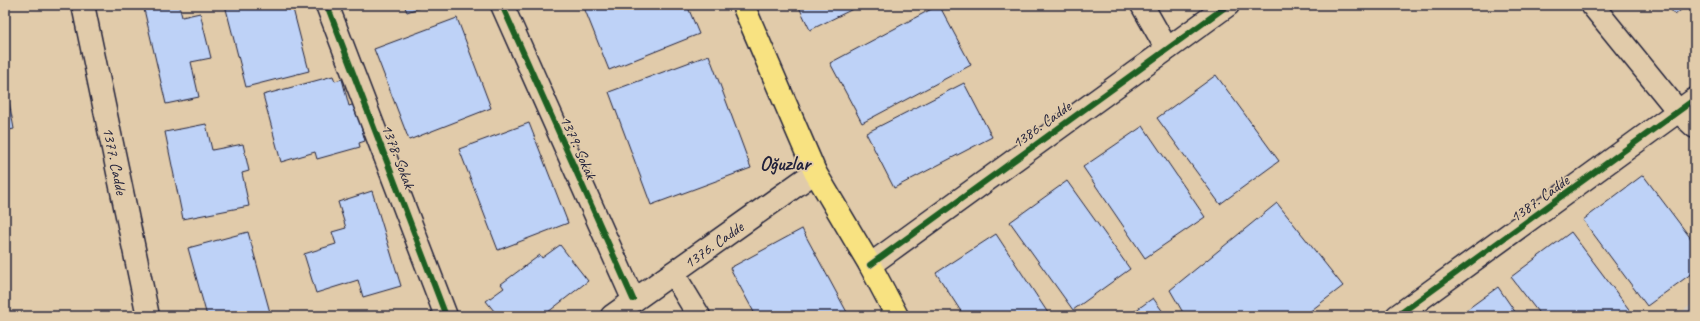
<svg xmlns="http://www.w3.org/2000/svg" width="1700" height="321" font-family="Caveat,sans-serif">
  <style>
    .built { fill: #d6cdc1 }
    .building { fill: #bed2f7; stroke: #22223b }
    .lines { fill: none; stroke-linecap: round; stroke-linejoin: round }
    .minor-casing { stroke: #22223b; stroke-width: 25 }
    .major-casing { stroke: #22223b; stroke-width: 25 }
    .minor { stroke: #e1cbaa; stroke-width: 22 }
    .major { stroke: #f8e281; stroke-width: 22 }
    .cycleway-casing { stroke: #e1cbaa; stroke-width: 8 }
    .cycleway { stroke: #1b5e20; stroke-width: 6 }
    .labels { text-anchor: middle; stroke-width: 3.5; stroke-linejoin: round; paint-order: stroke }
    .street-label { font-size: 16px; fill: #22223b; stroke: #e1cbaa }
    .district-label { font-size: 20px; font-weight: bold; fill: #22223b; stroke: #e1cbaa }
  </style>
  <rect width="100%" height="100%" fill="#e1cbaa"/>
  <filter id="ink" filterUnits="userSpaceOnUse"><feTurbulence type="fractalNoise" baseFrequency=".025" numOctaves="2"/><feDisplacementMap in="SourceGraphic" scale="8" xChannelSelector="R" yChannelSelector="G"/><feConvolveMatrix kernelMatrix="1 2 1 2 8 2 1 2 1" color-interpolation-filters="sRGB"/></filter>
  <g filter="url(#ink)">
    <!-- built -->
    <path class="built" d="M 1695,302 L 1695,316 L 1676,316 Z"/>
    <!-- building -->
    <path class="building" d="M 143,5 L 179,5 L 182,17 L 200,13 L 211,58 L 191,62 L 199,97 L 166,104 Z
      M 225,5 L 292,5 L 309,71 L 246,87 Z
      M 404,5 L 427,5 L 407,12 Z
      M 583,5 L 687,5 L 699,34 L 609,70 Z
      M 798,5 L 861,5 L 810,30 Z
      M 939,5 L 971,65 L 862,123 L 830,63 Z
      M 1667,5 L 1687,5 L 1675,15 Z
      M 457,18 L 491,108 L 409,140 L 374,49 Z
      M 709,55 L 751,168 L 651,205 L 609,92 Z
      M 1216,75 L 1279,161 L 1220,204 L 1157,118 Z
      M 333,76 L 335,81 L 342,79 L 349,106 L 355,104 L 365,141 L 359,143 L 360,147 L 317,159 L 315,152 L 281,162 L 263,95 Z
      M 5,79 L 14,129 L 5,131 Z
      M 964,83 L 992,137 L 894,188 L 866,133 Z
      M 529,123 L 568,223 L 498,250 L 459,149 Z
      M 206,124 L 212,150 L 243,144 L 249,171 L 242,173 L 249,206 L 183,219 L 165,132 Z
      M 1143,126 L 1205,217 L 1145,258 L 1083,167 Z
      M 1643,175 L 1695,244 L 1695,271 L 1647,306 L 1583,220 Z
      M 1067,181 L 1130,269 L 1073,310 L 1010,222 Z
      M 372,191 L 401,286 L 363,297 L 358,280 L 316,293 L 304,254 L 336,244 L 332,232 L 346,228 L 338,202 Z
      M 1277,203 L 1343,286 L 1304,316 L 1185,316 L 1170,290 Z
      M 802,229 L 849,316 L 756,316 L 730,268 Z
      M 248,232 L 271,316 L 207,316 L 188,248 Z
      M 1571,232 L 1634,316 L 1541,316 L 1511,277 Z
      M 996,234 L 1050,316 L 964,316 L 936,273 Z
      M 560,245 L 588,281 L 543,316 L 498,316 L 486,301 L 504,288 L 501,284 L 540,255 L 542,258 Z
      M 1498,287 L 1518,316 L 1458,316 Z
      M 1153,298 L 1166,316 L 1128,316 Z"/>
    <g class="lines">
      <!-- minor casing -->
      <g class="minor-casing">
        <g id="minor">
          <path id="s1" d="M 83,5 L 148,316"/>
          <path d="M 327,5 L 446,316"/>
          <path d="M 502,5 L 633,299"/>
          <path d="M 1142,5 L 1167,49"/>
          <path d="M 1592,5 L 1679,112 L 1695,127"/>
          <path d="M 870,265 L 1228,5"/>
          <path d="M 673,273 L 699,316"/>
          <path id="s2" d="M 612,316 L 815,172"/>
          <path d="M 1397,316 L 1695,99"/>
        </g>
      </g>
      <!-- major casing -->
      <g class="major-casing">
        <path id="major" d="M 743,5 L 815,172 L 870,265 L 897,316"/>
      </g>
      <!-- minor -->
      <use href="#minor" class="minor"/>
      <!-- major -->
      <use href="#major" class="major"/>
      <!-- cycleway casing -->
      <g class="cycleway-casing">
        <path id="cycleway" d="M 327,5 L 446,316
          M 502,5 L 633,299
          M 870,265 L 1228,5
          M 1397,316 L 1695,99"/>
      </g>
      <!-- cycleway -->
      <use href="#cycleway" class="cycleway"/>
    </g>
  </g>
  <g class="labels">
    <!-- street labels -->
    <g class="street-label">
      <text transform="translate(1041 124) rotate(-36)" y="6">1386. Cadde</text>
      <text transform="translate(579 147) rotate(66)" y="6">1379. Sokak</text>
      <text transform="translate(399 156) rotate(69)" y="6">1378. Sokak</text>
      <text dy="6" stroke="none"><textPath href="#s1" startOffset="159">1377. Cadde</textPath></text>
      <text transform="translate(1539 198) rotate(-36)" y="6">1387. Cadde</text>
      <text dy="6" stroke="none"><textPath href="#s2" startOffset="124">1376. Cadde</textPath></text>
    </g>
    <!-- district labels -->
    <g class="district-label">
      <text x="785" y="170">Oğuzlar</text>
    </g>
  </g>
  <!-- margin -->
  <rect width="1700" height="321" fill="none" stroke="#e1cbaa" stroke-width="20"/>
  <rect x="10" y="10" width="1680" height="301" fill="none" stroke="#22223b" stroke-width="1.5" filter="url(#ink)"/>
</svg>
